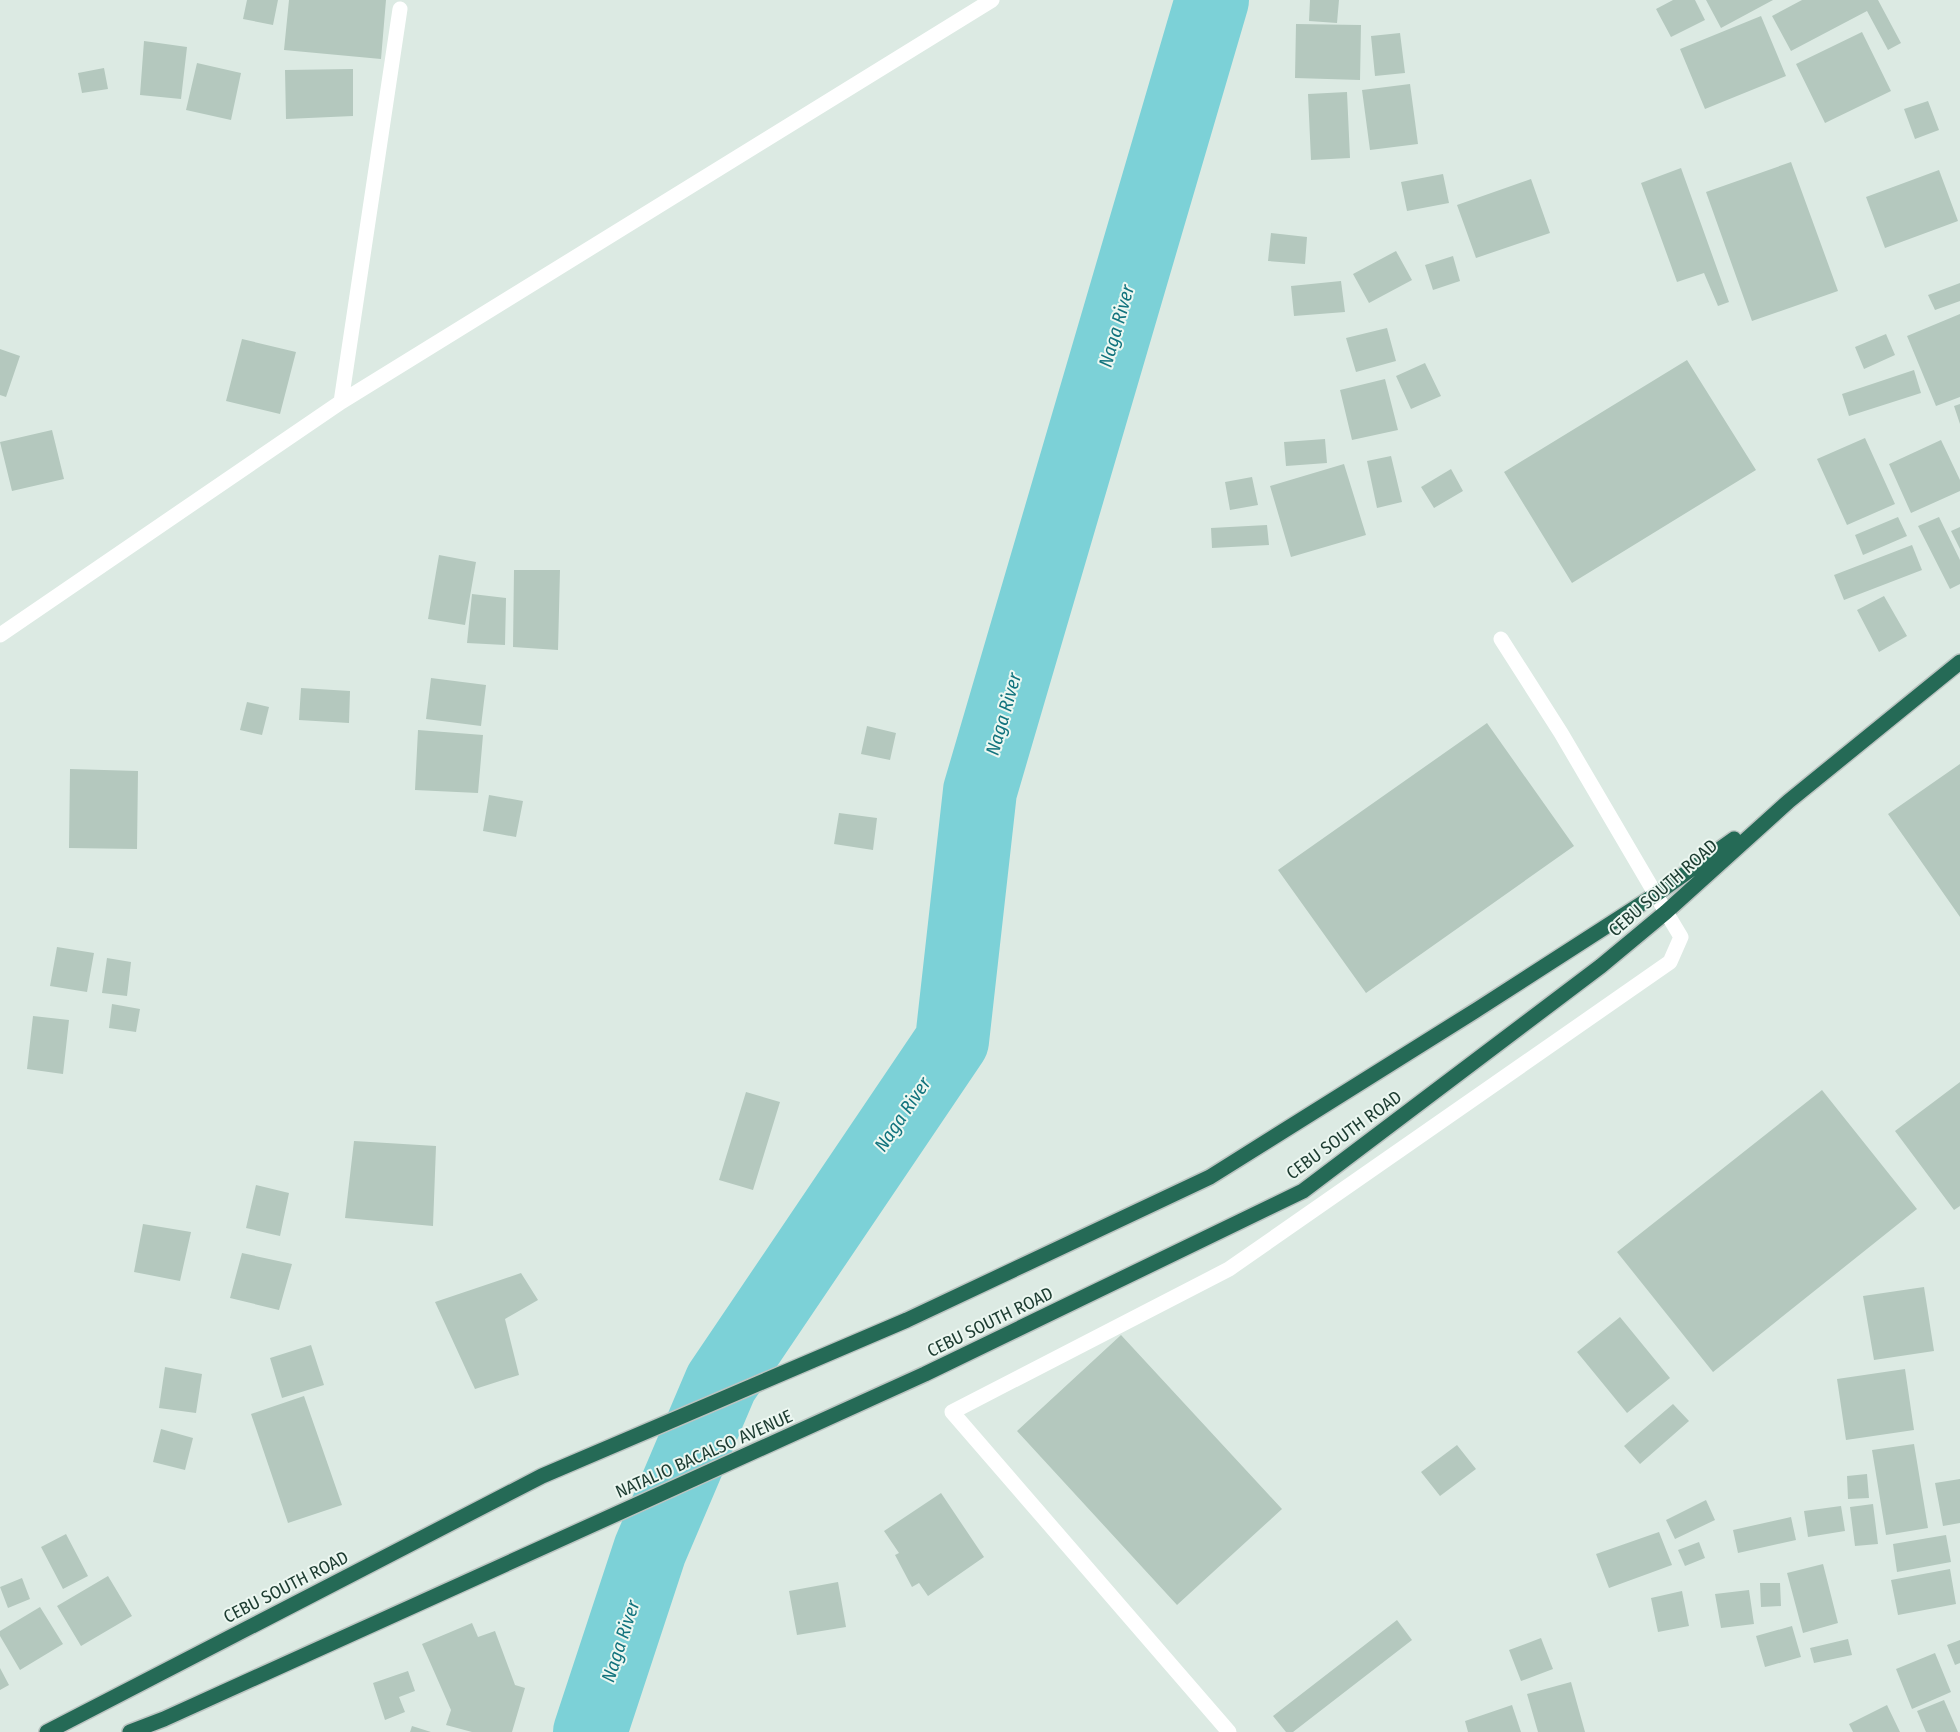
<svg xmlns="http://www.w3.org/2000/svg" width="1960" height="1732" font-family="'Fira Sans Condensed',sans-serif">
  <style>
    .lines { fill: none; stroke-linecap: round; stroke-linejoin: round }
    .river { stroke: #7cd1d7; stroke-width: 74 }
    .building { fill: #b4c8be }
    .highway-casing { stroke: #bbc4c1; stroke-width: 18 }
    .lane { stroke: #fff; stroke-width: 15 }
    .street { stroke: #fff; stroke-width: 15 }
    .highway { stroke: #256a56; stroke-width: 15 }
    .labels { text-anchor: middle; stroke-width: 4; stroke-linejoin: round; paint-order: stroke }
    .street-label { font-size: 18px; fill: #1c3b30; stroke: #ecf7f1 }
    .water-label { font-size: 19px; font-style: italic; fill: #11737d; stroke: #ecf7f1 }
  </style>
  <rect width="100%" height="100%" fill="#dceae3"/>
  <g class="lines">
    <!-- river -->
    <path class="river" d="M 590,1732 L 650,1550 L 721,1383 L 952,1041 L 980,791 L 1212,0"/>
  </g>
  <!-- building -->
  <path class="building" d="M 247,0 L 278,0 L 273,25 L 243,19 Z
    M 289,0 L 386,0 L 381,59 L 284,50 Z
    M 1310,0 L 1339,0 L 1337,23 L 1309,21 Z
    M 1673,0 L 1695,0 L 1705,20 L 1671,37 L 1656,9 Z
    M 1706,0 L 1773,0 L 1721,28 Z
    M 1802,0 L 1878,0 L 1901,43 L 1888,50 L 1867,11 L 1791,51 L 1772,16 Z
    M 1761,16 L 1786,76 L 1705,109 L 1680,49 Z
    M 1296,24 L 1361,25 L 1360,80 L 1295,78 Z
    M 1862,32 L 1891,91 L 1825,123 L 1796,64 Z
    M 1400,33 L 1405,73 L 1375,76 L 1371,36 Z
    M 144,41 L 187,47 L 181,99 L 140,95 Z
    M 197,63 L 241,73 L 231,120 L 186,110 Z
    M 104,68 L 108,89 L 82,93 L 78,73 Z
    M 353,69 L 353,116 L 286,119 L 285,70 Z
    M 1410,84 L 1418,144 L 1370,150 L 1362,90 Z
    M 1347,92 L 1350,158 L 1311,160 L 1308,94 Z
    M 1928,101 L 1939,130 L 1915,139 L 1904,109 Z
    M 1791,162 L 1838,291 L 1752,321 L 1706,192 Z
    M 1681,168 L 1729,302 L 1718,306 L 1704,273 L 1677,282 L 1641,183 Z
    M 1939,170 L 1958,221 L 1885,248 L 1866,197 Z
    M 1443,174 L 1449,203 L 1407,211 L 1401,182 Z
    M 1531,179 L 1550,233 L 1476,258 L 1457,205 Z
    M 1271,233 L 1307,237 L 1305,264 L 1268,261 Z
    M 1396,251 L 1412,280 L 1369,303 L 1353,274 Z
    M 1453,256 L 1460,281 L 1433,290 L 1425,265 Z
    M 1341,281 L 1345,312 L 1294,316 L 1291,286 Z
    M 1960,283 L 1960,301 L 1935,310 L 1928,295 Z
    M 1960,314 L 1960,397 L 1936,406 L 1907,336 Z
    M 1387,328 L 1396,361 L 1356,372 L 1346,338 Z
    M 1886,334 L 1895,355 L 1864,369 L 1855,347 Z
    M 242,339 L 296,352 L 280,414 L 226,401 Z
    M 0,349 L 20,356 L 6,397 L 0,395 Z
    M 1687,360 L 1756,470 L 1572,583 L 1504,472 Z
    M 1425,363 L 1441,396 L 1411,409 L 1396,376 Z
    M 1914,370 L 1921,393 L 1849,416 L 1842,394 Z
    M 1385,379 L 1398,430 L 1352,440 L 1340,390 Z
    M 1960,404 L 1960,424 L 1954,406 Z
    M 52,430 L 64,479 L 12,491 L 0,442 Z
    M 1865,438 L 1895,504 L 1847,525 L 1817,459 Z
    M 1325,439 L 1327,463 L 1286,466 L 1284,442 Z
    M 1941,440 L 1960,480 L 1960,491 L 1911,513 L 1889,464 Z
    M 1391,456 L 1402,502 L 1377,508 L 1367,461 Z
    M 1344,464 L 1366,535 L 1291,557 L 1270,486 Z
    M 1451,469 L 1463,491 L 1434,508 L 1421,487 Z
    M 1252,477 L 1258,505 L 1230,510 L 1225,482 Z
    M 1898,517 L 1907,536 L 1863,555 L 1855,535 Z
    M 1939,517 L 1960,560 L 1960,584 L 1950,589 L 1918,526 Z
    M 1267,525 L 1269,545 L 1212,548 L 1211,528 Z
    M 1960,527 L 1960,549 L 1951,531 Z
    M 1912,545 L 1922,570 L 1844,600 L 1834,575 Z
    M 439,555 L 476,562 L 465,625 L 428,619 Z
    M 514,570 L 560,570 L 558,650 L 513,647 Z
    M 472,594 L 506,598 L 505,645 L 467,643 Z
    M 1884,596 L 1907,636 L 1879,652 L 1857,610 Z
    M 431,678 L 486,685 L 481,726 L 426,719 Z
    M 301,688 L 350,691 L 349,723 L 299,720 Z
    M 247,702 L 269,707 L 262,735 L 240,730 Z
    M 1487,723 L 1574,846 L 1366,993 L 1278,870 Z
    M 867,726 L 896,733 L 890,760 L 861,754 Z
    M 418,730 L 483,735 L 478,793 L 415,790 Z
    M 1960,764 L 1960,917 L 1888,814 Z
    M 70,769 L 138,771 L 137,849 L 69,848 Z
    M 489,795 L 523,801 L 516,837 L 483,831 Z
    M 839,813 L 877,818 L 873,850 L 834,844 Z
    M 57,947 L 94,953 L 87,992 L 50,986 Z
    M 107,958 L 131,962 L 127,996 L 102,993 Z
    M 112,1004 L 140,1009 L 136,1032 L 109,1028 Z
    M 33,1016 L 69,1020 L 63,1074 L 27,1069 Z
    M 1960,1082 L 1960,1206 L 1954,1210 L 1895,1131 Z
    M 1822,1090 L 1917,1209 L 1713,1372 L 1617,1252 Z
    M 746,1092 L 780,1102 L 753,1190 L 719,1180 Z
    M 354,1141 L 436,1146 L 433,1226 L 345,1218 Z
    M 256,1185 L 289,1193 L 280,1236 L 246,1228 Z
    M 143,1224 L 191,1232 L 180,1281 L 134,1272 Z
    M 242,1253 L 292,1264 L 279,1310 L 230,1298 Z
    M 521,1273 L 538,1300 L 505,1319 L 519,1375 L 475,1389 L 435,1302 Z
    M 1924,1287 L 1934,1351 L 1874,1360 L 1863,1296 Z
    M 1620,1317 L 1670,1378 L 1627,1413 L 1577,1352 Z
    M 1121,1335 L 1282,1509 L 1177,1605 L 1017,1431 Z
    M 311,1345 L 324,1385 L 282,1398 L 270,1358 Z
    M 165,1367 L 202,1374 L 196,1413 L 159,1408 Z
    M 1905,1369 L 1914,1430 L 1846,1440 L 1837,1379 Z
    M 304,1396 L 342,1505 L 288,1523 L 251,1414 Z
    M 1673,1404 L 1689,1421 L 1640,1464 L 1624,1446 Z
    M 161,1429 L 193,1438 L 185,1470 L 153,1462 Z
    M 1914,1444 L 1928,1528 L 1886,1535 L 1872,1450 Z
    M 1457,1445 L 1476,1469 L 1440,1496 L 1421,1472 Z
    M 1867,1474 L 1869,1498 L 1848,1499 L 1847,1476 Z
    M 1960,1479 L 1960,1523 L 1943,1526 L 1935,1483 Z
    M 941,1493 L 984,1557 L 928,1596 L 919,1583 L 912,1587 L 895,1555 L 899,1553 L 884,1531 Z
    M 1706,1500 L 1715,1520 L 1675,1539 L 1666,1520 Z
    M 1873,1504 L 1878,1544 L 1855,1546 L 1850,1507 Z
    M 1841,1506 L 1845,1531 L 1808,1537 L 1804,1511 Z
    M 1791,1517 L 1796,1540 L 1738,1553 L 1733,1530 Z
    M 1659,1532 L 1672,1565 L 1609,1588 L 1596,1554 Z
    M 66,1534 L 88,1576 L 63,1589 L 41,1547 Z
    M 1946,1535 L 1951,1562 L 1897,1572 L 1893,1544 Z
    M 1699,1542 L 1705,1558 L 1685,1566 L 1678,1550 Z
    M 1823,1564 L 1838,1623 L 1803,1633 L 1787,1573 Z
    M 1950,1569 L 1956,1604 L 1898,1615 L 1891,1580 Z
    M 108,1576 L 132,1616 L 81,1646 L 57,1606 Z
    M 22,1578 L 30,1599 L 8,1608 L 0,1587 Z
    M 838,1582 L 846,1627 L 797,1635 L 789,1591 Z
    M 1760,1583 L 1780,1583 L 1781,1606 L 1761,1607 Z
    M 1749,1590 L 1754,1624 L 1721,1628 L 1715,1594 Z
    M 1682,1591 L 1689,1626 L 1658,1632 L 1651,1598 Z
    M 40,1607 L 63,1644 L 20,1670 L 0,1636 L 0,1631 Z
    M 1397,1620 L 1412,1640 L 1293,1732 L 1286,1732 L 1273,1716 Z
    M 472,1623 L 478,1637 L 495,1631 L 515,1685 L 525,1688 L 512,1732 L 472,1732 L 446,1725 L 451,1710 L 422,1644 Z
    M 1792,1626 L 1801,1657 L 1765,1667 L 1756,1636 Z
    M 1541,1638 L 1553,1669 L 1521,1681 L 1509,1650 Z
    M 1848,1639 L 1852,1655 L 1814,1663 L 1810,1648 Z
    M 1960,1640 L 1960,1663 L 1955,1665 L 1947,1645 Z
    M 1935,1653 L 1951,1692 L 1912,1709 L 1896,1669 Z
    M 0,1668 L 9,1685 L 0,1690 Z
    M 408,1671 L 415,1691 L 399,1697 L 405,1712 L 385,1720 L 373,1683 Z
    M 1571,1682 L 1585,1732 L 1538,1732 L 1527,1694 Z
    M 1944,1700 L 1958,1732 L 1926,1732 L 1917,1711 Z
    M 1512,1705 L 1521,1732 L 1468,1732 L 1465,1721 Z
    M 1887,1705 L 1900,1732 L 1853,1732 L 1849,1724 Z
    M 412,1726 L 431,1732 L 410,1732 Z"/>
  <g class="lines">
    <!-- highway casing -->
    <g class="highway-casing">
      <path id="highway" d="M 47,1732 L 542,1476 L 907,1320 L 1210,1177 L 1478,1009 L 1655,895 L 1734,839
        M 130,1732 L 164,1719 L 925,1374 L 1303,1191 L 1601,966 L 1666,912 L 1789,801 L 1960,662"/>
    </g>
    <!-- lane -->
    <path class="lane" d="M 1501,639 L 1561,733 L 1666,912"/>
    <!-- street -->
    <path class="street" d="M 341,402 L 992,0
      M 0,635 L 341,402 L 400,9
      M 1229,1732 L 952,1412 L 1229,1269 L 1670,962 L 1681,937 L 1666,912"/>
    <!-- highway -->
    <use href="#highway" class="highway"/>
  </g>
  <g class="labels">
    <!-- street labels -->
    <g class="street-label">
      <text transform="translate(1663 888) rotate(-41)" y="6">CEBU SOUTH ROAD</text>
      <text transform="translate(1344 1135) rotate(-36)" y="6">CEBU SOUTH ROAD</text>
      <text transform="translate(990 1322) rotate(-26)" y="6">CEBU SOUTH ROAD</text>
      <text transform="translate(704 1454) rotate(-24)" y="6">NATALIO BACALSO AVENUE</text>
      <text transform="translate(286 1587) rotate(-27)" y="6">CEBU SOUTH ROAD</text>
    </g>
    <!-- water labels -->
    <g class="water-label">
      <text transform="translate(1116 326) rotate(-74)" y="7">Naga River</text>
      <text transform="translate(1003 714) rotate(-74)" y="7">Naga River</text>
      <text transform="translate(902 1114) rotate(-56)" y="7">Naga River</text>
      <text transform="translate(620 1641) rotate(-72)" y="7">Naga River</text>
    </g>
  </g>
</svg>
